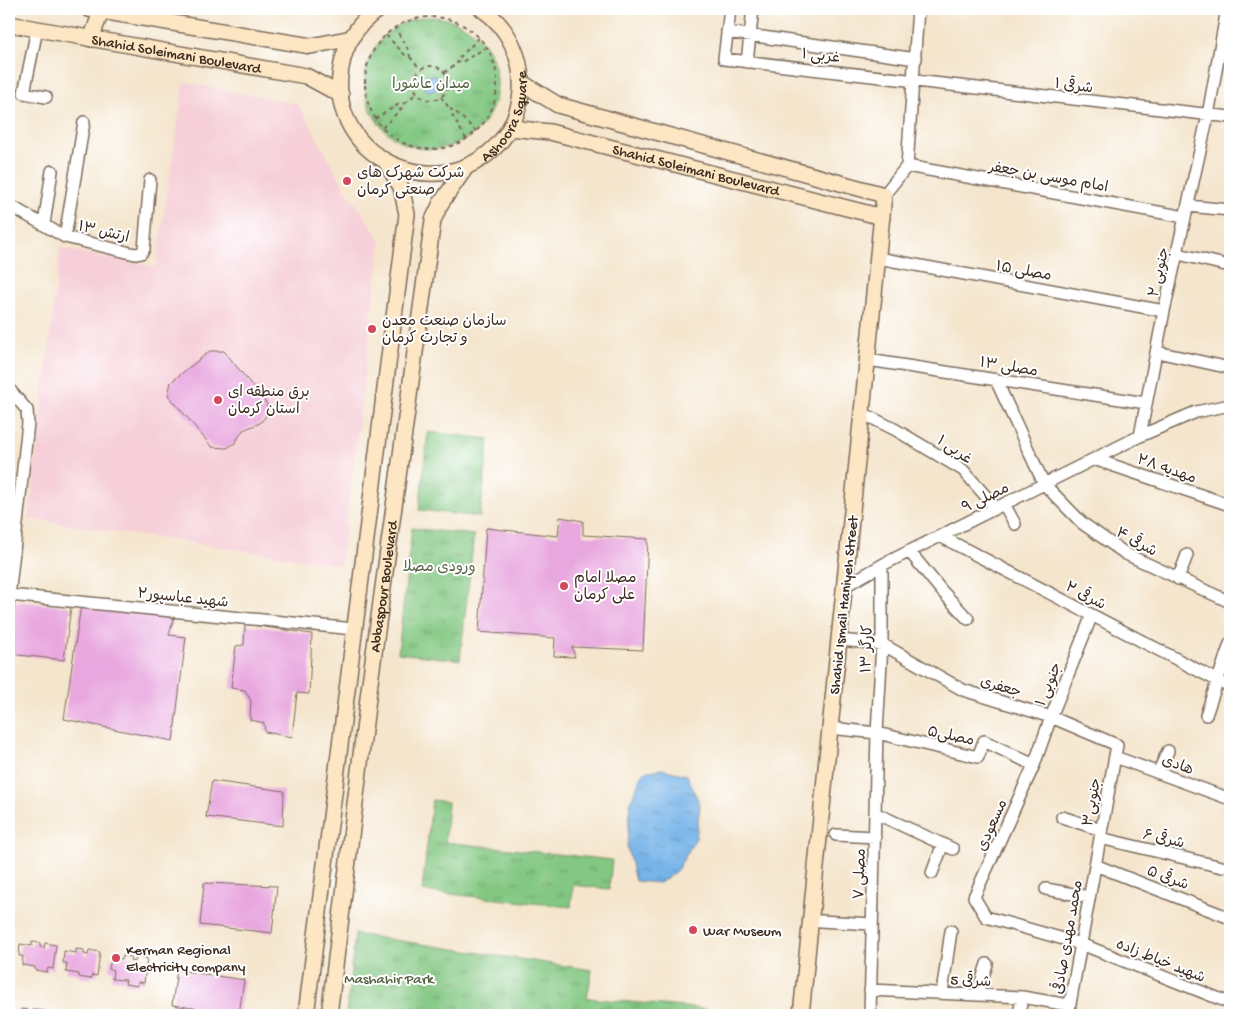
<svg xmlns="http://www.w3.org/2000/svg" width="1239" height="1024" font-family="'Gochi Hand','Playpen Sans Arabic',sans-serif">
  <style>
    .built { fill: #f6cfd8 }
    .park { fill: url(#park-tufts); stroke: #5f7950 }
    .water { fill: url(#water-ripples); stroke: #586f84 }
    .building { fill: #e8a7df }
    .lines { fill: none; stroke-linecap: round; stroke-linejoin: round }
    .street-casing { stroke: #7c6b5b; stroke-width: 14 }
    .secondary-casing { stroke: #7c6b5b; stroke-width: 18 }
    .path { stroke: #7c6b5b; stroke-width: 2; stroke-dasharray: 4 4; stroke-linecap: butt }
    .street { stroke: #fff; stroke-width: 11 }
    .secondary { stroke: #fce6c4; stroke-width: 15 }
    .poi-dot { fill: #d1495b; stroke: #fff; stroke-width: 2 }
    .labels { text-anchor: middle; stroke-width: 4; stroke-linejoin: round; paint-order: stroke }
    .street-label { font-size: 15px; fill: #3b2a1e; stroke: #fff }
    .park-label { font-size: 15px; fill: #546141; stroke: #fff }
    .poi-label { font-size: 15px; fill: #3b2a1e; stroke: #fff; text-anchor: start }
  </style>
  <defs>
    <pattern id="park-tufts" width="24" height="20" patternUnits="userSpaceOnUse" patternTransform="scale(1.25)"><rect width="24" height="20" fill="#83c882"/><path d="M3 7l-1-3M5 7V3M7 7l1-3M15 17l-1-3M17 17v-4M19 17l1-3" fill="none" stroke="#6ca36a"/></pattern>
    <pattern id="water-ripples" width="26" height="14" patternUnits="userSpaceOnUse" patternTransform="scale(1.25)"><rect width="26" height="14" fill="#76b4e9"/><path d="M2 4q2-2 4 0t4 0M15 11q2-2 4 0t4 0" fill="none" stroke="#6293bc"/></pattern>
  </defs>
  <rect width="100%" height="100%" fill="#fff"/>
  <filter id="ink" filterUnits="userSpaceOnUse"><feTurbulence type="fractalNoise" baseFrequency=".02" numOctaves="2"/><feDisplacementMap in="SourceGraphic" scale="10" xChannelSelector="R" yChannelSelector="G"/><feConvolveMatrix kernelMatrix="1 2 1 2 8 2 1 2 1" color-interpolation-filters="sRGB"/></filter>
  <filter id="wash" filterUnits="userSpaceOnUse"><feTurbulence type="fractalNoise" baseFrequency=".0096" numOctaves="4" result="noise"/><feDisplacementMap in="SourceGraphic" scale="20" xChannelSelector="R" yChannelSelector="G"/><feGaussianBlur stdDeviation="1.12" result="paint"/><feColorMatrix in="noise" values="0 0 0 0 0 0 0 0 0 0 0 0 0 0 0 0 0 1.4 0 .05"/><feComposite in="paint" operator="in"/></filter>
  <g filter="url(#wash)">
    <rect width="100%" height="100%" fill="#f4e5cc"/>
    <!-- built -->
    <path class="built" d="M 184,82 L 298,104 L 344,187 L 381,240 L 341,565 L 29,519 L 60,248 L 156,267 Z"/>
    <!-- park -->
    <path class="park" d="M365 83a66 66 0 1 1 132 0a66 66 0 1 1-132 0Z
      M 428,432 L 489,439 L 480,517 L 419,510 Z
      M 412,528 L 474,535 L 460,660 L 398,653 Z
      M 432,800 L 448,802 L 445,842 L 612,860 L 609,889 L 573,885 L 571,907 L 422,891 Z
      M 355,934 L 592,970 L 587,998 L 715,1010 L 715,1015 L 346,1015 Z"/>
    <!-- water -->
    <path class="water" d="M423 83a8 8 0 1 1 16 0a8 8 0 1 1-16 0Z
      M 661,769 L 687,775 L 700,805 L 696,838 L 677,870 L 660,883 L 635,881 L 627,846 L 630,803 L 643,772 Z"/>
    <g id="blocks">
      <!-- building -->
      <path class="building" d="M 210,351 L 224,351 L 267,404 L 266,416 L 260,423 L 243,430 L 235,443 L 227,448 L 212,447 L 168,395 L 171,382 Z
        M 560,517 L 583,521 L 583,535 L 648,539 L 643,650 L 572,647 L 575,657 L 554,656 L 555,638 L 479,632 L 486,528 L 558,536 Z
        M 15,601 L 71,607 L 64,660 L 9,654 Z
        M 81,605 L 175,614 L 169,635 L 186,637 L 173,741 L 64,719 Z
        M 245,624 L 312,634 L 309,694 L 297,693 L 292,737 L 265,732 L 264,723 L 250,720 L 251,701 L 245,690 L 231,688 L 236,646 L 244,645 Z
        M 212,781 L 284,791 L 283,826 L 206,817 Z
        M 204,883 L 277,886 L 272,933 L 200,925 Z
        M 32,942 L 40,943 L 40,947 L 44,948 L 45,943 L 56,945 L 53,969 L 48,968 L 47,972 L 35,970 L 35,967 L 22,965 L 23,956 L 19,956 L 20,944 L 32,946 Z
        M 76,949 L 84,950 L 84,954 L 88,955 L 89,950 L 100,952 L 97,976 L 92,975 L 91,979 L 79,977 L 79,974 L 66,972 L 67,963 L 63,963 L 64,951 L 76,953 Z
        M 123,956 L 131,957 L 130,961 L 135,962 L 136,957 L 147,958 L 144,983 L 138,982 L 138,986 L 125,984 L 126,980 L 112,979 L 113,970 L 109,969 L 111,958 L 122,959 Z
        M 177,970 L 244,980 L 239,1014 L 209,1010 L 208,1014 L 199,1013 L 200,1009 L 172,1005 Z
        M 21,1009 L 28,1010 L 28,1015 L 9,1015 L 9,1011 L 20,1012 Z
        M 33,1010 L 45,1011 L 44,1015 L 33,1015 Z"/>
    </g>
  </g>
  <g filter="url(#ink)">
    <use href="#blocks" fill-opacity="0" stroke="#7c6b5b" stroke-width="1"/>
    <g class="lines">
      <!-- street casing -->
      <g class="street-casing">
        <path id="street" d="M 730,9 L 724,59 L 1230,117
          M 37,29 L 24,93 L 46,97
          M 727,32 L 916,59
          M 747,62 L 753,9
          M 907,166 L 1185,217
          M 884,195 L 907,166 L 918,9
          M 9,205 L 65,237 L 135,254 L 141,253 L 144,249 L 150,180
          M 1188,206 L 1230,210
          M 44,224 L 52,171
          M 65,237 L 84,122
          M 1178,254 L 1230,266
          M 878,258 L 1164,311
          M 1157,352 L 1230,368
          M 868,360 L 1146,403
          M 996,380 L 1044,484 L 1082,523 L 1126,554 L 1230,602
          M 9,389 L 27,410 L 28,423 L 9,597
          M 862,413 L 896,430 L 963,470 L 996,508
          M 1140,436 L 1164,311 L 1208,115 L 1227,9
          M 1094,459 L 1230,505
          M 1004,504 L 1015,524
          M 940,536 L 1230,687
          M 909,551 L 941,590 L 968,619
          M 1178,579 L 1187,555
          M 845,586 L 882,565 L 1140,436 L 1196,412 L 1230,405
          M 9,595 L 354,629
          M 1092,615 L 1051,717 L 1034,765 L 974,897 L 986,917 L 1081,944 L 1230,1003
          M 839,640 L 882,644 L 963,690 L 1051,717 L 1117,745 L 1068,1015
          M 1206,715 L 1230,644
          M 830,728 L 877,733 L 978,757 L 984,741 L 1034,765
          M 1115,757 L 1230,799
          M 1158,773 L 1168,751
          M 875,813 L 953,849
          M 1062,817 L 1101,830
          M 836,835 L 875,837
          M 1100,838 L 1222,867
          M 1095,865 L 1230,918
          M 932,873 L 943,844
          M 1046,889 L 1089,897
          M 820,921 L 872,924
          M 870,990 L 1022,997 L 1069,1005
          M 942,993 L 951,931
          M 977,995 L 987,964
          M 870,1015 L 877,733 L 882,644 L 882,565
          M 1019,1015 L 1022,997"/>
      </g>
      <!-- secondary casing -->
      <g class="secondary-casing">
        <g id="secondary">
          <path d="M 89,9 L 311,46 L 352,38"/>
          <path id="s1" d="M 379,9 C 358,22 345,44 341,68 C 325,158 440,210 500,142 C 512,128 520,109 521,91 C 523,59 509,27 482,9"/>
          <path id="s2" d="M 9,24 L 306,76 L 341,95"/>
          <path d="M 91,39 L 102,9"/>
          <path d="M 522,83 L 558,105 L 884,195 L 801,1015"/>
          <path id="s3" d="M 510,128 L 550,132 L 882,217"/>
          <path d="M 306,1015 L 407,214 L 401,187 L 386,162"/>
          <path id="s4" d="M 329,1015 L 369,690 L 433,220 L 441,203 L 466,167"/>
        </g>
      </g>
      <!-- path -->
      <path class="path" d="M365 83a66 66 0 1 1 132 0a66 66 0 1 1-132 0Z
        M 386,35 L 405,55 L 410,57 L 409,51 L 395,28
        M 479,38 L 459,58 L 457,63 L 462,62 L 485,48
        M 410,57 L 420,69
        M414 83a17 17 0 1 1 34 0a17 17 0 1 1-34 0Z
        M 444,73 L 456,64
        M 441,97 L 450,109
        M 405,103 L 417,93
        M 375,119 L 399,104 L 405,103 L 402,108 L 382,128
        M 466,139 L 452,115 L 451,109 L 456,112 L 476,131"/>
      <!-- street -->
      <use href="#street" class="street"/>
      <!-- secondary -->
      <use href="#secondary" class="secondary"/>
    </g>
  </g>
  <!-- markers -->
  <g class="poi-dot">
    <circle cx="347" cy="181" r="5"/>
    <circle cx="372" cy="329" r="5"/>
    <circle cx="218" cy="400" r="5"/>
    <circle cx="564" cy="586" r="5"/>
    <circle cx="693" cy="930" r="5"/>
    <circle cx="116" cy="958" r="5"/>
  </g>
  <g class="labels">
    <!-- street labels -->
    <g class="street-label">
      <text dy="5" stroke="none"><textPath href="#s2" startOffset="170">Shahid Soleimani Boulevard</textPath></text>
      <text transform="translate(821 55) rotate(6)" y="5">۱ غربی</text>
      <text transform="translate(1074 85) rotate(7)" y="5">شرقی ۱</text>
      <text dy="5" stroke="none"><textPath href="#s1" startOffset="334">Ashoora Square</textPath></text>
      <text dy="5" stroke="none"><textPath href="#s3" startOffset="191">Shahid Soleimani Boulevard</textPath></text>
      <text transform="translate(1049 176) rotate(10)" y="5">امام موسی بن جعفر</text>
      <text transform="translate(104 231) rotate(13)" y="5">ارتش ۱۳</text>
      <text transform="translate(1024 270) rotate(10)" y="5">مصلی ۱۵</text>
      <text transform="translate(1158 272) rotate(-77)" y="5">جنوبی ۲</text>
      <text transform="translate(1009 366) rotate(9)" y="5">مصلی ۱۳</text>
      <text transform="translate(955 449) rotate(34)" y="5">۱ غربی</text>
      <text transform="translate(1167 468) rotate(19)" y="5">مهدیه ۲۸</text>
      <text transform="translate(985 497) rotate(-26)" y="5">مصلی ۹</text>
      <text transform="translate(1137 541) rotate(29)" y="5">۴ شرقی</text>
      <text dy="5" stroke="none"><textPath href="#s4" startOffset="432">Abbaspour Boulevard</textPath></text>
      <text transform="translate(1086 595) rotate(28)" y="5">۲ شرقی</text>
      <text transform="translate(183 597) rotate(6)" y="5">شهید عباسپور۲</text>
      <text transform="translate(843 605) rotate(-84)" y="5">Shahid Ismail Haniyeh Street</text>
      <text transform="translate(866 649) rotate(-88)" y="5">کارگر ۱۳</text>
      <text transform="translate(1048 684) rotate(-68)" y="5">۱ جنوبی</text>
      <text transform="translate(1001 686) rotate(17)" y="5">جعفری</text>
      <text transform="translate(951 735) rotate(12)" y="5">مصلی۵</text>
      <text transform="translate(1178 764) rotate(20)" y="5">هادی</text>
      <text transform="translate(1091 802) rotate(-80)" y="5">جنوبی۳</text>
      <text transform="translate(991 825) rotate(-66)" y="5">مسعودی</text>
      <text transform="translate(1164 838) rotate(13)" y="5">۶ شرقی</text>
      <text transform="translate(859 874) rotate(-88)" y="5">مصلی ۷</text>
      <text transform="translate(1168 877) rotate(21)" y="5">۵ شرقی</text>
      <text transform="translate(1067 937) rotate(-80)" y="5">محمد مهدی صادقی</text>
      <text transform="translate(1161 960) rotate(22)" y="5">شهید خیاط زاده</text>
      <text transform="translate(971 980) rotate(3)" y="5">شرقی 5</text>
    </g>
    <!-- park labels -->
    <g class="park-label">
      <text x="431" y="88">میدان عاشورا</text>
      <text x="439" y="571">ورودی مصلا</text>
      <text x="389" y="983">Mashahir Park</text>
    </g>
    <!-- poi labels -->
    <g class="poi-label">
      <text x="357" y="177">شرکت شهرک های<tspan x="357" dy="17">صنعتی کرمان</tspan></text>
      <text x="382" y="325">سازمان صنعت معدن<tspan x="382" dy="17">و تجارت کرمان</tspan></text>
      <text x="228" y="396">برق منطقه ای<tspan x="228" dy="17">استان کرمان</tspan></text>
      <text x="574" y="582">مصلا امام<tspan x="574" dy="17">علی کرمان</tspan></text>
      <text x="703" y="935">War Museum</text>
      <text x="126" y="954">Kerman Regional<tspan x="126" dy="17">Electricity company</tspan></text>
    </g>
  </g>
  <!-- margin -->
  <rect width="1239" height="1024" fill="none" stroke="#fff" stroke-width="30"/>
</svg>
